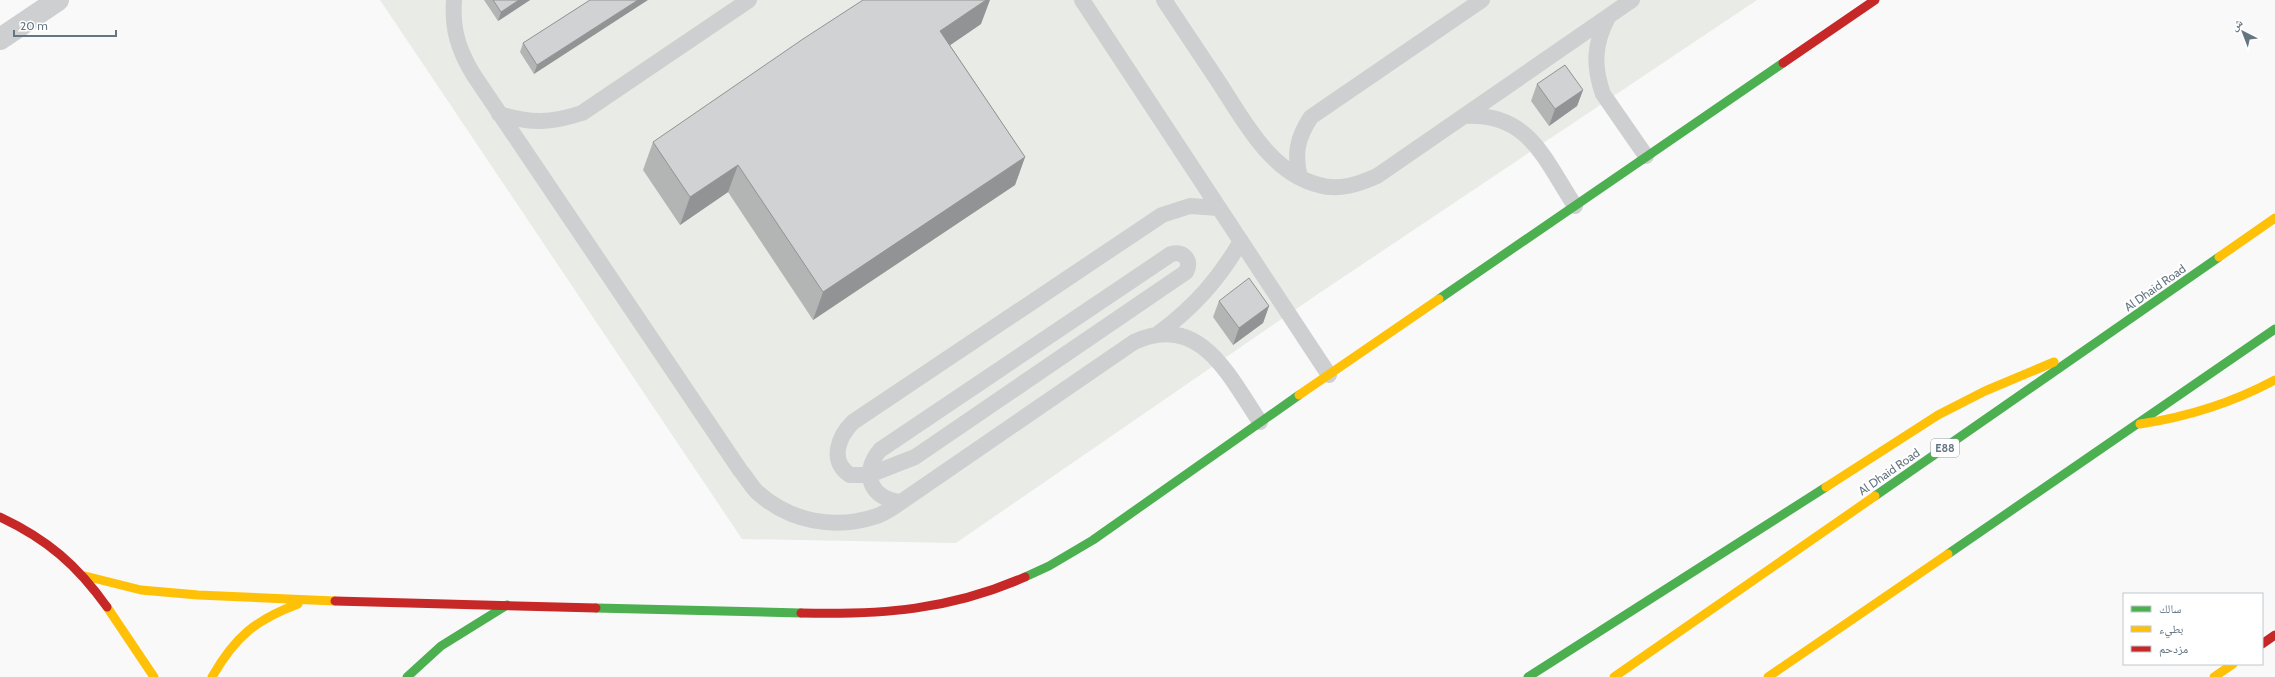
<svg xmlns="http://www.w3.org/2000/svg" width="2275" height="677" font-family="Cabin,'Noto Naskh Arabic',sans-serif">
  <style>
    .green { fill: #e8ebe6 }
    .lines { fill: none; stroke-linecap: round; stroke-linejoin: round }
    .lane { stroke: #cecfd0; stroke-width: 16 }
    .street { stroke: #cecfd0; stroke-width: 22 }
    .fast { stroke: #4caf50; stroke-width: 9 }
    .slow { stroke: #ffc107; stroke-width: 9 }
    .jam { stroke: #c62828; stroke-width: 9 }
    .wall { fill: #b3b5b5 }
    .shaded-wall { fill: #929394 }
    .building { fill: #d0d2d3; stroke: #929394 }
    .labels { text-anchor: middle; stroke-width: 4; stroke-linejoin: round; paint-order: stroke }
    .shield { fill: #fff; stroke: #939fa8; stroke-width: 1 }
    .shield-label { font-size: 11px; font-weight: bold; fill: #657683 }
    .street-label { font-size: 12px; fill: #657683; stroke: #fff }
  </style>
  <rect width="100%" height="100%" fill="#f9f9f9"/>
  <!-- green -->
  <path class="green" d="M 380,0 L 1757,0 L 1315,296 L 956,543 L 742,539 Z"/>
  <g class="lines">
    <!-- lane -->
    <path class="lane" d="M 454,0 C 452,29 458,49 473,74 L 740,470 C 746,477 751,486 757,492 C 790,522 835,530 877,516 C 885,513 894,507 901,502 L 1134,342 C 1200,311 1229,376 1260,422
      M 1082,0 L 1329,375
      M 1164,0 C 1182,27 1200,54 1218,81 C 1243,119 1270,173 1319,185 C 1339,191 1359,184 1377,176 L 1632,0
      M 1608,17 C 1594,44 1593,66 1603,94 L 1646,156
      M 499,114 C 531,124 551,123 582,113 L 749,0
      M 1464,116 C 1529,112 1544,159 1575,206
      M 1300,178 C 1294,154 1297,138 1311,117 L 1482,0
      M 1159,333 C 1194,307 1219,279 1241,241
      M 901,502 C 871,499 860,474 880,450 L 1171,254 C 1184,251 1192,260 1186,272 L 915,457 L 869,475 L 850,475 C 829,461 838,437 853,422 L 1162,215 L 1190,206 L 1219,208"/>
    <!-- street -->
    <path class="street" d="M 0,39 L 58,0"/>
    <!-- fast -->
    <path class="fast" d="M 1439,299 L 1783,63
      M 1875,496 L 2219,257
      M 1948,554 L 2275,329
      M 1025,577 L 1049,566 L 1093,540 L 1299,395
      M 596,608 L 801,613
      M 407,677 L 441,646 L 507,605
      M 1528,677 L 1826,487"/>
    <!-- slow -->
    <path class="slow" d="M 2219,257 L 2275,218
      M 1299,395 L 1439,299
      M 2140,424 C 2188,417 2232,403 2275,380
      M 1826,487 L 1938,415 L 1985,391 L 2054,362
      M 85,576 L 141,590 L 198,595 L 335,601
      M 107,607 L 154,677
      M 212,677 C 235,637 255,620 298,604
      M 1614,677 L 1875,496
      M 1768,677 L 1948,554
      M 2214,677 L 2233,664"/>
    <!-- jam -->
    <path class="jam" d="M 1783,63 L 1875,0
      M 0,517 C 47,539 77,565 107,607
      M 335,601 L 596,608
      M 801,613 C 882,615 950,610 1025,577
      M 2262,644 L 2275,635"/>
  </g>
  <!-- wall -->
  <path class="wall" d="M 484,0 L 530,0 L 498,21 Z
    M 590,0 L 534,74 L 520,52 L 523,43 Z
    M 981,24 L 950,45 L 1025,157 L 1015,185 L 813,320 L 728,192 L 680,225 L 643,170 L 653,142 Z
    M 1537,84 L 1583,90 L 1577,106 L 1549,126 L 1531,101 Z
    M 1219,301 L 1269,306 L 1263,323 L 1233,345 L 1213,317 Z"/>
  <!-- shaded-wall -->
  <path class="shaded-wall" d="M 519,0 L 530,0 L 498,21 L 501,12 Z
    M 638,0 L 648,0 L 534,74 L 537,65 Z
    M 986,0 L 990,0 L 981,24 L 930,59 L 940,31 Z
    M 1583,90 L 1577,106 L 1549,126 L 1555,109 Z
    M 1025,157 L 1015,185 L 813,320 L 823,292 Z
    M 738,165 L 728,192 L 680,225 L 690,197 Z
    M 1269,306 L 1263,323 L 1233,345 L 1239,328 Z"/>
  <!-- building -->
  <path class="building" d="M 493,0 L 519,0 L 501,12 Z
    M 590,0 L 638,0 L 537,65 L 523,43 Z
    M 863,0 L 986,0 L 940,31 L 1025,157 L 823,292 L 738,165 L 690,197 L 653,142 L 803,39 Z
    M 1565,65 L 1583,90 L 1555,109 L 1537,84 Z
    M 1249,278 L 1269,306 L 1239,328 L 1219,301 Z"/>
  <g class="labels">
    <!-- shield labels -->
    <rect class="shield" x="1931" y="439" width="28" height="18" rx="3"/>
    <g class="shield-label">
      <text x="1945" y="452">E88</text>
    </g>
    <!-- street labels -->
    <g class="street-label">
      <text transform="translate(2155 288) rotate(-35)" y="4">Al Dhaid Road</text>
      <text transform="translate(1889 472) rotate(-35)" y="4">Al Dhaid Road</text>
    </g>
  </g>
  <!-- legend -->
  <rect x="2123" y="593" width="140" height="72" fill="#ffffff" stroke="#c1c8cd"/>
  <rect x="2131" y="606" width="20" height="6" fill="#4caf50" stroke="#c1c8cd"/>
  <text x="2159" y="613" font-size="12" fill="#657683">سالك</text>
  <rect x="2131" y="626" width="20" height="6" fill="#ffc107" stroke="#c1c8cd"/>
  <text x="2159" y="633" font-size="12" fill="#657683">بطيء</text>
  <rect x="2131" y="646" width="20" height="6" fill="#c62828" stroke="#c1c8cd"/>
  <text x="2159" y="653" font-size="12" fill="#657683">مزدحم</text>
  <!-- north arrow -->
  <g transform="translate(2243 32) rotate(318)" stroke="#ffffff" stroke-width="3" paint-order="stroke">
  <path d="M0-3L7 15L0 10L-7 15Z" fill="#657683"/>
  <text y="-6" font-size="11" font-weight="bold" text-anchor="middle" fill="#657683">ش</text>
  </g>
  <!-- scale -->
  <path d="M14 30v6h102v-6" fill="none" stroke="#657683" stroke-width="2"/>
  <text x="20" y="30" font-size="12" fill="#657683" stroke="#ffffff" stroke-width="3" paint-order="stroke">20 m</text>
</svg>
